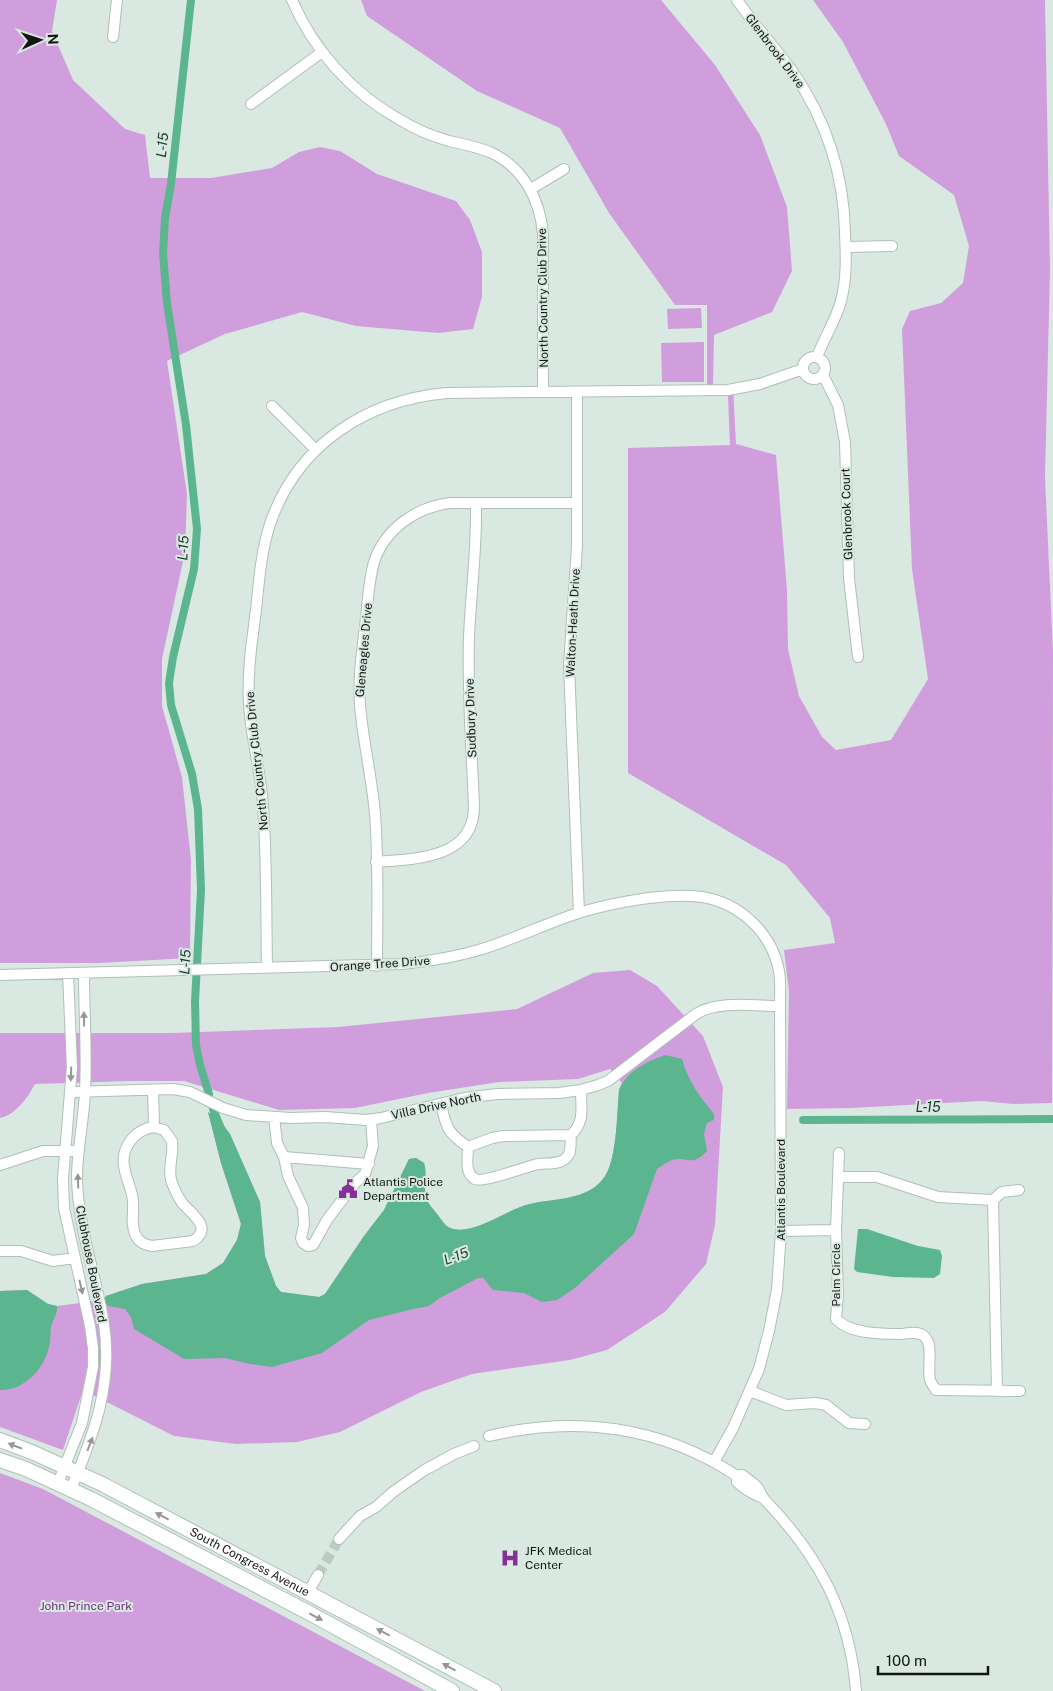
<svg xmlns="http://www.w3.org/2000/svg" width="1053" height="1691" font-family="'Public Sans',sans-serif">
  <style>
    .green { fill: #d19edd }
    .water { fill: #5bb58f }
    .lines { fill: none; stroke-linecap: round; stroke-linejoin: round }
    .canal { stroke: #5bb58f; stroke-width: 8 }
    .minor-tunnel { stroke: #bbcac2; stroke-width: 10; stroke-dasharray: 10 5; stroke-linecap: butt }
    .minor-casing { stroke: #b0bfb7; stroke-width: 12 }
    .major-casing { stroke: #b0bfb7; stroke-width: 16 }
    .minor { stroke: #fff; stroke-width: 10 }
    .major { stroke: #fff; stroke-width: 14 }
    .oneway { fill: #959796 }
    .labels { text-anchor: middle; stroke-width: 4; stroke-linejoin: round; paint-order: stroke }
    .street-label { font-size: 12px; fill: #131815; stroke: #d9e9e1 }
    .poi-label { font-size: 12px; fill: #131815; stroke: #d9e9e1; text-anchor: start }
    .park-label { font-size: 12px; fill: #6f327d; stroke: #d9e9e1 }
    .water-label { font-size: 14px; font-style: italic; fill: #143c2c; stroke: #d9e9e1 }
  </style>
  <rect width="100%" height="100%" fill="#d9e9e1"/>
  <!-- green -->
  <path class="green" d="M 0,0 L 57,0 L 52,31 L 73,80 L 125,129 L 145,135 L 150,178 L 211,178 L 272,168 L 299,152 L 320,147 L 340,151 L 377,174 L 456,201 L 470,220 L 482,252 L 482,297 L 473,329 L 438,333 L 356,326 L 302,312 L 225,334 L 167,361 L 187,494 L 185,552 L 162,659 L 162,706 L 182,777 L 191,860 L 190,958 L 100,963 L 0,963 Z
    M 361,0 L 661,0 L 715,65 L 760,135 L 787,207 L 792,271 L 772,312 L 714,335 L 713,386 L 733,386 L 736,444 L 776,455 L 787,590 L 788,649 L 799,696 L 822,737 L 836,750 L 891,740 L 928,679 L 912,569 L 902,329 L 910,311 L 941,303 L 963,283 L 969,246 L 954,195 L 899,156 L 886,124 L 843,42 L 813,0 L 1045,0 L 1050,270 L 1045,478 L 1053,652 L 1052,1103 L 1013,1104 L 982,1101 L 851,1108 L 787,1109 L 789,992 L 784,950 L 835,943 L 830,918 L 786,865 L 628,773 L 628,448 L 730,445 L 728,396 L 707,395 L 707,305 L 675,305 L 609,213 L 560,128 L 477,91 L 367,16 Z
    M 701,308 L 702,328 L 668,329 L 667,309 Z
    M 704,342 L 704,382 L 662,382 L 661,343 Z
    M 630,970 L 657,986 L 703,1036 L 723,1087 L 715,1225 L 706,1264 L 665,1312 L 607,1350 L 570,1360 L 472,1374 L 421,1392 L 340,1432 L 297,1442 L 236,1444 L 174,1436 L 83,1390 L 63,1450 L 0,1427 L 0,1291 L 27,1290 L 48,1304 L 57,1306 L 104,1300 L 106,1296 L 142,1284 L 206,1274 L 223,1263 L 237,1240 L 241,1224 L 221,1163 L 208,1112 L 219,1119 L 230,1134 L 260,1202 L 265,1256 L 276,1286 L 281,1292 L 319,1297 L 325,1294 L 364,1236 L 384,1210 L 409,1159 L 416,1158 L 424,1163 C 428,1175 422,1188 427,1200 C 429,1205 435,1211 438,1215 C 441,1219 444,1224 448,1227 C 470,1239 509,1208 530,1204 C 554,1198 586,1201 603,1179 C 617,1163 617,1112 619,1090 L 622,1083 L 610,1069 L 578,1079 L 499,1082 L 428,1093 L 355,1108 L 279,1110 L 184,1081 L 130,1081 L 35,1084 C 28,1097 16,1115 0,1118 L 0,1033 L 173,1033 L 338,1027 L 517,1009 L 593,973 Z
    M 0,1473 L 43,1489 L 425,1691 L 0,1691 Z"/>
  <!-- water -->
  <path class="water" d="M 665,1055 L 682,1059 C 688,1081 700,1097 714,1114 L 714,1120 L 707,1123 L 704,1134 L 707,1151 C 691,1168 688,1156 672,1160 C 667,1162 662,1166 657,1169 L 634,1234 L 575,1288 L 557,1300 L 542,1302 L 524,1293 L 493,1290 L 483,1278 L 478,1278 L 440,1298 L 429,1306 L 413,1309 L 369,1320 L 322,1353 L 272,1367 L 250,1364 L 225,1358 L 184,1359 L 134,1329 L 131,1317 L 125,1309 L 108,1306 L 104,1300 L 106,1296 L 142,1284 L 206,1274 L 223,1263 L 237,1240 L 241,1224 L 221,1163 L 208,1112 L 219,1119 L 230,1134 L 260,1202 L 265,1256 L 276,1286 L 281,1292 L 319,1297 L 325,1294 L 364,1236 L 384,1210 L 409,1159 L 416,1158 L 424,1163 C 428,1175 422,1188 427,1200 C 429,1205 435,1211 438,1215 C 441,1219 444,1224 448,1227 C 470,1239 508,1208 530,1204 C 554,1198 586,1201 603,1179 C 617,1163 617,1112 619,1090 C 626,1072 647,1061 665,1055 Z
    M 858,1229 L 867,1229 L 918,1246 L 940,1250 L 942,1256 L 940,1274 L 934,1278 L 893,1277 L 857,1272 L 854,1269 Z
    M 27,1290 L 48,1304 L 57,1306 C 58,1315 52,1320 51,1328 C 50,1334 51,1341 49,1347 C 44,1370 23,1391 0,1390 L 0,1291 Z"/>
  <g class="lines">
    <!-- canal -->
    <path class="canal" d="M 191,0 L 171,184 L 165,218 L 163,253 L 167,303 L 186,425 L 197,529 L 194,569 L 173,657 L 169,683 L 171,705 L 192,774 L 198,809 L 201,890 L 195,1001 L 196,1045 L 200,1065 L 209,1094
      M 213,1109 L 220,1126
      M 803,1120 L 1053,1119"/>
    <!-- minor-tunnel -->
    <path class="minor-tunnel" d="M 318,1575 L 339,1539"/>
    <!-- minor casing -->
    <g class="minor-casing">
      <path id="minor" d="M 292,0 C 313,49 351,92 397,118 C 413,128 431,136 449,141 C 463,144 477,147 490,152 C 523,167 540,199 543,234 L 543,392
        M 737,0 C 754,25 775,47 793,72 C 826,120 844,175 845,233 C 846,256 847,278 841,301 C 836,320 824,338 817,357
        M 113,37 L 117,0
        M 251,104 L 322,52
        M 531,189 L 564,169
        M 846,247 L 892,246
        M803 368a11 11 0 1 1 22 0a11 11 0 1 1-22 0Z
        M 823,375 L 838,405 L 845,442 L 849,578 L 858,657
        M 577,392 L 577,546 L 569,665 L 579,913
        M 272,406 L 316,450
        M 376,862 C 414,859 473,859 474,808 C 472,751 467,694 469,637 C 471,592 477,548 476,503
        M 377,966 C 377,916 379,864 375,814 C 372,778 363,742 360,705 C 358,679 362,652 365,626 C 368,605 368,583 374,562 C 385,529 416,507 450,503 L 577,503
        M 267,968 C 266,914 267,860 263,806 C 261,772 251,739 249,704 C 247,673 252,641 256,610 C 259,581 261,552 270,524 C 297,445 366,400 447,393 L 728,390 L 760,384 L 803,369
        M 0,975 L 403,964 C 430,961 456,957 482,949 C 514,939 545,924 578,913 C 612,903 666,892 702,897 C 740,903 772,933 779,971 C 781,983 780,994 780,1006 L 781,1231 L 777,1290 L 769,1331 L 759,1369 L 733,1428 L 714,1462
        M 153,1090 L 154,1127
        M 71,1092 L 173,1089 L 190,1092 L 223,1108 L 246,1115 L 291,1118 L 325,1117 L 366,1120 L 381,1118 L 464,1098 L 497,1094 L 559,1093 L 581,1090 L 598,1085 L 608,1081 L 696,1014 C 717,1000 755,1006 780,1006
        M 441,1105 C 447,1129 447,1132 468,1147 C 468,1158 464,1173 475,1179 C 482,1183 523,1168 534,1165 C 544,1162 560,1166 567,1157 C 572,1152 570,1142 571,1135 C 585,1122 581,1108 581,1090
        M 274,1117 L 277,1143 L 284,1157 L 288,1176 L 303,1208 L 304,1225 L 301,1238 L 303,1243 L 308,1246 L 313,1245 L 327,1220 L 355,1183 L 365,1174 L 373,1146 L 371,1120
        M 154,1127 L 164,1130 L 172,1141 C 174,1154 168,1166 171,1180 C 174,1189 178,1197 183,1204 C 193,1215 213,1228 193,1241 L 152,1246 C 145,1245 139,1242 136,1236 C 130,1225 134,1212 133,1201 C 132,1190 127,1181 125,1171 C 119,1150 133,1130 154,1127 Z
        M 468,1147 L 492,1138 L 503,1136 L 571,1135
        M 839,1153 L 836,1230 L 838,1294 L 836,1319 C 850,1334 882,1334 901,1334 C 909,1333 918,1331 924,1336 C 934,1344 927,1368 930,1380 C 931,1383 934,1387 936,1390 L 1020,1391
        M 284,1157 L 369,1164
        M 0,1165 L 43,1151 L 79,1151
        M 839,1177 L 877,1177 L 938,1197 L 993,1200
        M 781,1231 L 836,1230
        M 0,1251 L 21,1251 L 53,1261 L 74,1258
        M 750,1391 L 786,1405 L 815,1403 L 826,1405 L 849,1423 L 865,1424
        M 997,1391 L 993,1200 L 1002,1192 L 1019,1190
        M 489,1436 C 576,1415 661,1426 737,1476 L 742,1475 C 747,1479 753,1482 757,1487 C 760,1490 761,1496 765,1500 C 818,1555 850,1613 856,1691
        M 737,1476 L 737,1482 C 745,1490 753,1494 763,1498
        M 58,1483 L 82,1423 L 93,1367 L 93,1348 L 90,1326 L 64,1208 L 63,1179 L 72,1067 L 68,973
        M 71,1489 C 94,1434 113,1384 104,1324 C 96,1275 78,1228 77,1178 C 77,1149 84,1120 85,1091 C 87,1052 84,1012 84,973
        M 339,1539 L 360,1516 L 376,1507 L 393,1492 L 423,1471 L 454,1454 L 474,1446
        M 308,1592 L 318,1575"/>
    </g>
    <!-- major casing -->
    <g class="major-casing">
      <g id="major">
        <path id="s1" d="M 0,1440 L 34,1453 L 102,1484 L 494,1691"/>
        <path d="M 0,1460 L 26,1469 L 91,1499 L 313,1615 L 452,1691"/>
      </g>
    </g>
    <!-- minor -->
    <use href="#minor" class="minor"/>
    <!-- major -->
    <use href="#major" class="major"/>
  </g>
  <!-- one-way arrows -->
  <defs><path id="oneway-solid" d="M-6-.8H1V-3.2L6.5 0L1 3.2V.8H-6Z" transform="scale(1.25)"/></defs>
  <g class="oneway">
    <use href="#oneway-solid" transform="translate(84 1019) rotate(-91)"/>
    <use href="#oneway-solid" transform="translate(71 1074) rotate(92)"/>
    <use href="#oneway-solid" transform="translate(78 1181) rotate(-92)"/>
    <use href="#oneway-solid" transform="translate(81 1287) rotate(77)"/>
    <use href="#oneway-solid" transform="translate(90 1444) rotate(-69)"/>
    <use href="#oneway-solid" transform="translate(15 1446) rotate(-159)"/>
    <use href="#oneway-solid" transform="translate(162 1516) rotate(-152)"/>
    <use href="#oneway-solid" transform="translate(316 1617) rotate(28)"/>
    <use href="#oneway-solid" transform="translate(383 1632) rotate(-152)"/>
    <use href="#oneway-solid" transform="translate(449 1667) rotate(-151)"/>
  </g>
  <!-- icons -->
  <defs>
    <g id="civic-bare" transform="scale(1.5)"><path d="M-.6-6.5H3V-4.5H.6V-3L4-1V1h2V6H-6V1h2V-1L-.6-3ZM-1.2 2.5V6h2.4V2.5Z" fill="#872e9a" stroke="#d9e9e1" stroke-width="2.5" paint-order="stroke"/></g>
    <g id="hospital-bare" transform="scale(1.5)"><path d="M-5-5h3v3.5h4V-5h3V5h-3V1.5h-4V5h-3Z" fill="#872e9a" stroke="#d9e9e1" stroke-width="2.5" paint-order="stroke"/></g>
  </defs>
  <g fill-rule="evenodd">
    <use href="#civic-bare" x="348" y="1189"/>
    <use href="#hospital-bare" x="510" y="1558"/>
  </g>
  <g class="labels">
    <!-- street labels -->
    <g class="street-label">
      <text transform="translate(775 51) rotate(53)" y="4">Glenbrook Drive</text>
      <text transform="translate(543 298) rotate(-91)" y="4">North Country Club Drive</text>
      <text transform="translate(847 514) rotate(-92)" y="4">Glenbrook Court</text>
      <text transform="translate(573 623) rotate(-87)" y="4">Walton-Heath Drive</text>
      <text transform="translate(364 650) rotate(-85)" y="4">Gleneagles Drive</text>
      <text transform="translate(471 718) rotate(-92)" y="4">Sudbury Drive</text>
      <text transform="translate(257 761) rotate(-96)" y="4">North Country Club Drive</text>
      <text transform="translate(380 964) rotate(-4)" y="4">Orange Tree Drive</text>
      <text transform="translate(436 1106) rotate(-12)" y="4">Villa Drive North</text>
      <text transform="translate(781 1190) rotate(-90)" y="4">Atlantis Boulevard</text>
      <text transform="translate(91 1264) rotate(79)" y="4">Clubhouse Boulevard</text>
      <text transform="translate(836 1275) rotate(-90)" y="4">Palm Circle</text>
      <text dy="4" stroke="none"><textPath href="#s1" startOffset="278">South Congress Avenue</textPath></text>
    </g>
    <!-- poi labels -->
    <g class="poi-label">
      <text x="363" y="1186">Atlantis Police<tspan x="363" dy="14">Department</tspan></text>
      <text x="525" y="1555">JFK Medical<tspan x="525" dy="14">Center</tspan></text>
    </g>
    <!-- park labels -->
    <g class="park-label">
      <text x="86" y="1610">John Prince Park</text>
    </g>
    <!-- water labels -->
    <g class="water-label">
      <text transform="translate(162 145) rotate(-84)" y="5">L-15</text>
      <text transform="translate(183 548) rotate(-87)" y="5">L-15</text>
      <text transform="translate(185 962) rotate(-87)" y="5">L-15</text>
      <text x="928" y="1112">L-15</text>
      <text transform="translate(456 1256) rotate(-20)" y="5">L-15</text>
    </g>
  </g>
  <!-- north arrow -->
  <g transform="translate(40 40) rotate(87)" stroke="#d9e9e1" stroke-width="4" paint-order="stroke">
  <path d="M0-4L9 19L0 12L-9 19Z" fill="#131815"/>
  <text y="-8" font-size="14" font-weight="bold" text-anchor="middle" fill="#131815">N</text>
  </g>
  <!-- scale -->
  <path d="M878 1666v8h110v-8" fill="none" stroke="#131815" stroke-width="2.5"/>
  <text x="886" y="1666" font-size="15" fill="#131815" stroke="#d9e9e1" stroke-width="4" paint-order="stroke">100 m</text>
</svg>
